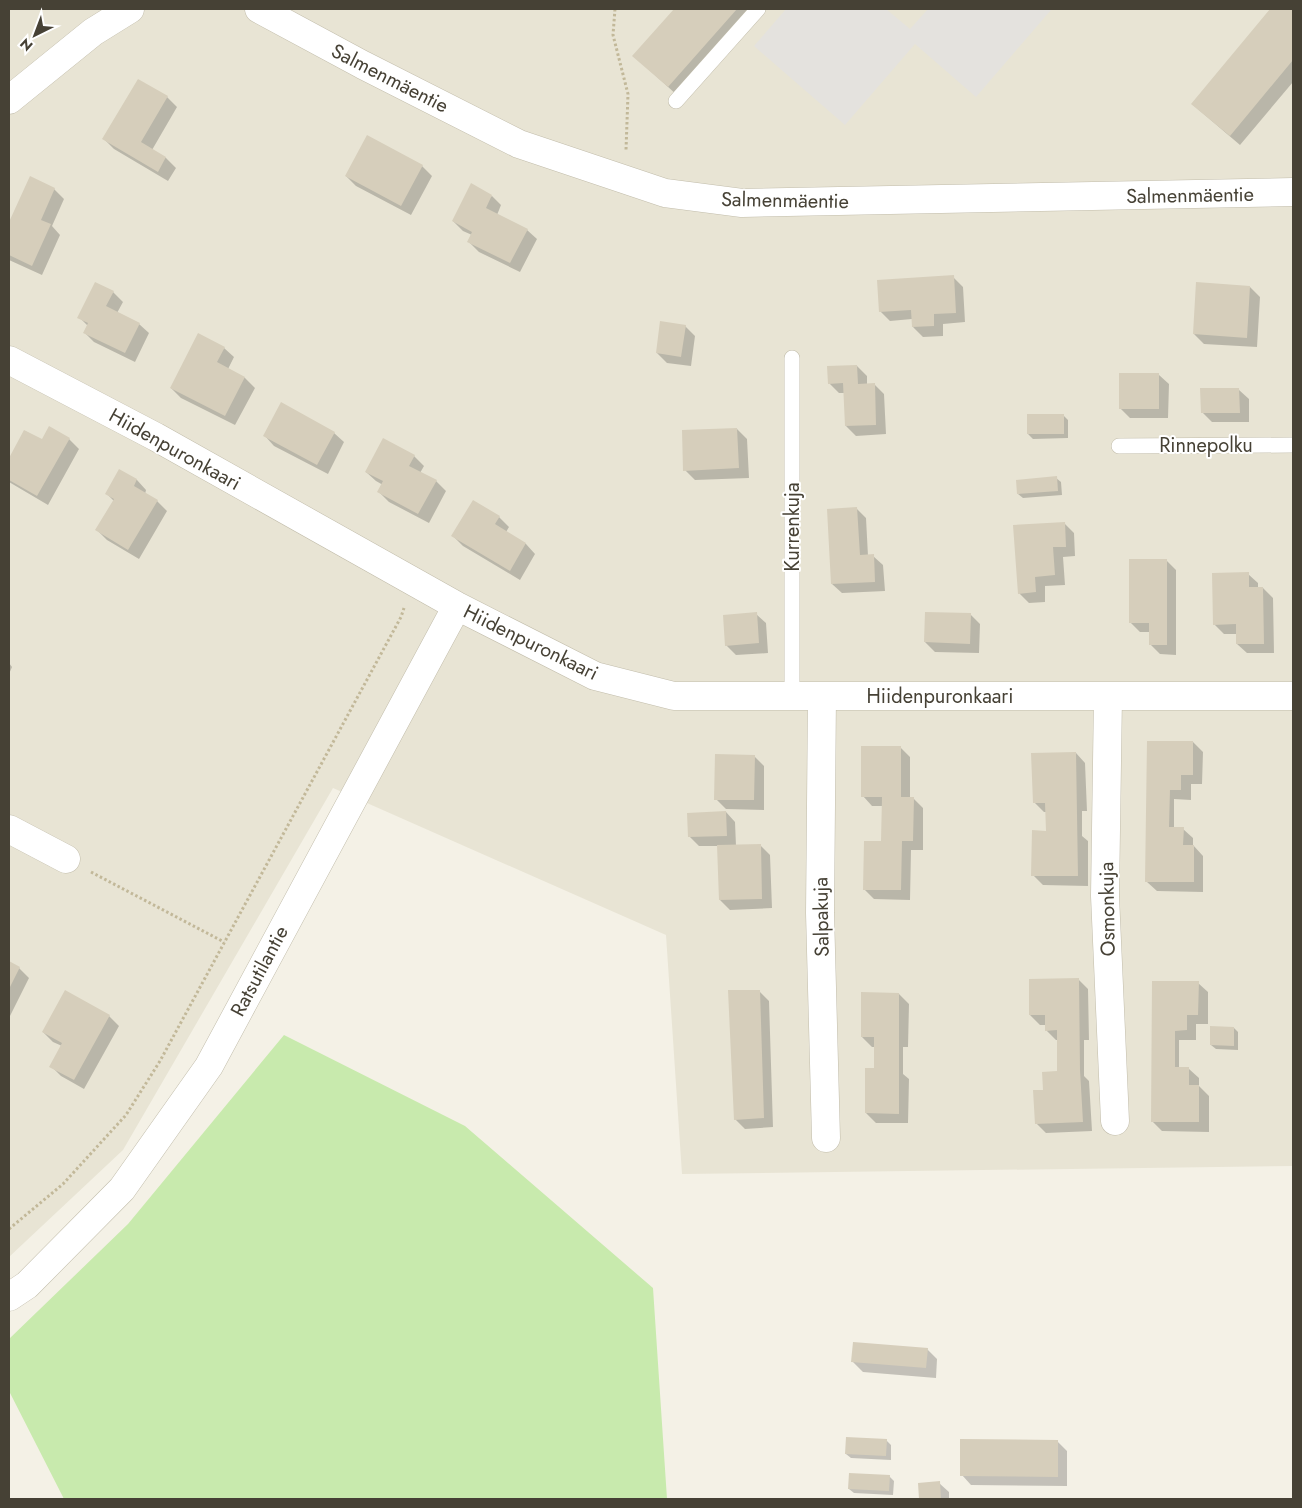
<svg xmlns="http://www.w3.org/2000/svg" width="1302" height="1508" font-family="Jost,sans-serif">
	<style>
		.residential { fill: #e8e4d4 }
		.green { fill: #c8eaad }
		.parking { fill: #e4e2de }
		.shadow { fill: #0003 }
		.building { fill: #d6cebb }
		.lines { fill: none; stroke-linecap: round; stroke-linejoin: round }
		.lane-casing { stroke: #c2bdab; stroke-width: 16 }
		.street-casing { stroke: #c2bdab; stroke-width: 29 }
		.path { stroke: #c2b899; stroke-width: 3; stroke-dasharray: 2.5 2.5; stroke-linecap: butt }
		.lane { stroke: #fff; stroke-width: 15 }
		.street { stroke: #fff; stroke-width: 28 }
		.labels { text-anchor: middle; stroke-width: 4; stroke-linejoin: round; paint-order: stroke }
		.street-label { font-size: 20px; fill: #464135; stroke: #fff }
	</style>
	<rect width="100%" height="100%" fill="#f4f1e6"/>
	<path class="residential" d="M9 9H1293V1166L682 1174 666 935 333 788 123 1150 9 1257Z"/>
	<path class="green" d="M284 1035 465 1126 653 1288 667 1499H64L9 1391V1339L128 1224Z"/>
	<path class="parking" d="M786 9H886L910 29 928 9 1051 10 976 97 915 44 845 125 754 46Z"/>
	<path class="shadow" d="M676 9H755L678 96 634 56Z
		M1272 9H1293V82L1240 145 1192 104Z
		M167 97 177 107 152 150 166 158 176 168 168 181 114 149 104 139Z
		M422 166 432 176 411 215 356 186 346 176Z
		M30 178 54 189 64 199 52 226 60 235 42 275 9 260V225Z
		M492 196 501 205 497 215 527 230 537 239 520 272 479 252 469 242 472 235 463 231 453 221Z
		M953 277 963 287 965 322 943 324V336L923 337 913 327 912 319 890 321 880 311Z
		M1250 287 1260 297 1257 347 1204 344 1194 334Z
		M113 292 123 302 117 313 139 324 149 333 135 362 94 342 84 332 88 326 79 317Z
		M685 326 695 336 691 366 667 363 657 353Z
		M224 348 234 357 228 369 245 378 255 388 235 425 181 398 171 388Z
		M857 366 867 376V385L874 384 884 394 886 434 856 436 846 426 845 393H839L829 383Z
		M1159 375 1169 384 1168 418H1130L1120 408Z
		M1239 390 1249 399V422H1212L1202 412Z
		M1063 415 1068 420V438L1033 439 1028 434Z
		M737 429 747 439 749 478 695 480 685 470Z
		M25 431 43 441 69 439 79 449 48 505 9 482V461Z
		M334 433 344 442 328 474 274 446 265 436Z
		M414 456 424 466 420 473 436 481 446 491 429 523 389 502 379 492 383 485 376 481 366 472Z
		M120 471 137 480 146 490 145 494 157 501 167 511 139 559 107 540 97 530 114 501 107 494Z
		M1056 478 1061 482 1062 495 1023 498 1018 494Z
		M856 508 866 518 868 556H873L883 565 885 591 842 593 832 584Z
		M499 517 509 527 506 532 526 544 535 554 520 580 463 546 453 536Z
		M1064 523 1074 533 1075 556 1063 557 1065 585 1045 586V602L1029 603 1019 593Z
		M1166 560 1176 570V655L1160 654 1150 644V632H1140L1130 622Z
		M1248 574 1258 583V588H1263L1273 598 1274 653H1247L1237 644V634H1224L1214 624Z
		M756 614 766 623 768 653 736 655 726 645Z
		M970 614 980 624 979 653 935 652 925 642Z
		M9 663 12 667 9 674Z
		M1193 742 1203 752 1202 784H1191V800L1174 799V828L1183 829 1193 838V845L1203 856V892L1157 891 1147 882V826Z
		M900 747 910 757V798L914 799 923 808V850H911L910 900 874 899 864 889 882 842 883 806H872L863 796Z
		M1076 753 1085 763 1087 811H1082V836L1088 841V886L1043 885 1033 875 1047 831 1046 812H1044L1034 802Z
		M754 756 764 766V810L726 809 716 799Z
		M726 812 735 822 736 846 760 845 770 855 772 908 730 910 720 900 719 846H699L689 836Z
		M9 963 19 968 29 978 9 1018Z
		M1078 979 1088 989 1089 1040H1084V1076L1089 1081 1092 1131 1046 1133 1036 1123 1044 1091 1060 1072 1058 1040H1056L1046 1030V1025H1040L1030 1015Z
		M1153 982 1198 983 1208 992V1024H1196V1040H1179V1068L1189 1069 1199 1078V1086L1209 1096V1132L1162 1131 1152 1121Z
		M759 991 769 1001 773 1127 745 1129 735 1119Z
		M899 994 909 1004 908 1047H903V1074L909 1079 908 1123H876L866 1113 875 1069V1047H872L862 1037Z
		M109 1016 119 1026 84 1089 61 1076 51 1066 62 1046 53 1042 43 1032Z
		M1234 1028 1238 1032V1050L1216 1049 1211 1045Z
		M927 1349 937 1359 936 1378 863 1372 853 1362Z
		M886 1440 891 1445V1460L851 1458 846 1454Z
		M1057 1441 1067 1451V1486L971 1485 962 1475Z
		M889 1476 894 1481 893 1495 854 1493 849 1489Z
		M939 1483 949 1492V1499H920L919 1484Z"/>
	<path class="building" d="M674 9H737L668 87 632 56Z
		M1270 9H1293V60L1230 136 1191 104Z
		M138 79 168 96 141 142 166 157 158 172 102 139Z
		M367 135 423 165 401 206 345 176Z
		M30 176 55 188 41 220 51 224 32 266 9 255V222Z
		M471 183 492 195 486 208 528 229 510 263 467 242 472 232 452 221Z
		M954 275 956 313 934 314V326L912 327 911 310 879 312 877 280Z
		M95 282 114 291 106 306 140 323 125 353 83 333 88 323 77 318Z
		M1196 282 1250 286 1247 338 1193 334Z
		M660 321 686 325 681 357 656 353Z
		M198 333 225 347 217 362 245 377 225 416 170 388Z
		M857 365 858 384 875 383 876 425 845 426 843 383 828 384 827 366Z
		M1119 373H1159V409H1119Z
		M1200 388H1239L1240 413H1201Z
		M281 402 335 432 317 465 263 436Z
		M1027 414H1064V434H1027Z
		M49 426 70 438 37 496 9 480V458L24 430 42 439Z
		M737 428 739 468 683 471 682 430Z
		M383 438 415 455 409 466 437 480 418 514 377 492 383 481 365 472Z
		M119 469 137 479 134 486 158 500 128 550 95 530 114 499 105 494Z
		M1057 476 1058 491 1017 494 1016 480Z
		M473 500 500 516 495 524 526 543 510 571 451 536Z
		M857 507 860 555 874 554 875 582 831 584 827 509Z
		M1065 522 1066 547H1053L1055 575 1035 577 1036 592 1018 594 1013 525Z
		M1129 559H1167V645H1149V623H1129Z
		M1249 572V587H1263L1264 644H1236V624L1213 625 1212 573Z
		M757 612 759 643 725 646 723 615Z
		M925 612 971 613 970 644 924 642Z
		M1147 741H1193V775H1181V790H1170L1169 827H1184L1183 845H1194V882H1145Z
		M861 746H901V797H914L913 841H902L901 890H863L864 841H881L882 797H861Z
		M1076 752 1078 876H1031L1032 830 1046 831 1045 803H1033L1031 753Z
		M715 754 755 755 754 800H714Z
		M726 811 727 836 688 837 687 813Z
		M761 844 762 899 719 900 717 845Z
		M9 961 20 967 9 989Z
		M1079 978 1080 1070 1083 1122 1035 1124 1033 1090H1043L1042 1072 1057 1071V1030L1045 1031V1015H1029V979Z
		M1152 981H1199L1198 1015H1187V1030L1175 1031V1067H1189V1085H1199V1122H1151Z
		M65 990 110 1015 74 1080 49 1067 62 1043 42 1032Z
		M728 990H760L764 1118 734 1120Z
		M861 992 899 993V1114L865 1113V1068H874V1037H861Z
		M1210 1026 1234 1027V1046L1210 1045Z
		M853 1342 928 1348 926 1368 851 1362Z
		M846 1437 887 1439 886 1456 845 1454Z
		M960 1439 1058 1440V1477L960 1476Z
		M849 1473 890 1475 889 1491 848 1489Z
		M940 1481 941 1499H919L918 1483Z"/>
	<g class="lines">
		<g class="lane-casing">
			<path id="lane" d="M676 101 758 9
				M792 358V696
				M1119 446 1293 445"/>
		</g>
		<g class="street-casing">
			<path id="street" d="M259 9 363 65 519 144 665 193 742 203 1293 192
				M9 100 93 32 130 9
				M9 360 156 437 457 606 595 676 674 696H1293
				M822 696 820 913 826 1138
				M1108 696 1105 896 1115 1121
				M9 829 66 859
				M9 1297 27 1285 122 1189 209 1066 457 606"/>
		</g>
		<path class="path" d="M615 9 613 35 628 94 626 150
			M91 872 224 942
			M9 1229 63 1184 126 1115 160 1061 401 617 404 608"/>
		<use href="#lane" class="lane"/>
		<use href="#street" class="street"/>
	</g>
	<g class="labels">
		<g class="street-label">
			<text transform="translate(390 78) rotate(27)" y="7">Salmenmäentie</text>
			<text transform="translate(1190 195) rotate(-1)" y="7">Salmenmäentie</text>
			<text transform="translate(785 200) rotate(1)" y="7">Salmenmäentie</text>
			<text x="1206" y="452">Rinnepolku</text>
			<text transform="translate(175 449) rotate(29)" y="7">Hiidenpuronkaari</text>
			<text transform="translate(792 527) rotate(-90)" y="7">Kurrenkuja</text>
			<text transform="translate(531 642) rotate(26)" y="7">Hiidenpuronkaari</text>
			<text x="940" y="703">Hiidenpuronkaari</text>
			<text transform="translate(1107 909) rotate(-91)" y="7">Osmonkuja</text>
			<text transform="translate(821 917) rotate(-91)" y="7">Salpakuja</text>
			<text transform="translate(259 971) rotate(-62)" y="7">Ratsutilantie</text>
		</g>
	</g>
	<rect width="1302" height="1508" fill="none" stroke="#464135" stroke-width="20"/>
	<g transform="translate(35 35) rotate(222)" stroke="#ffffff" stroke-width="4" paint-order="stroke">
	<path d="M0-4L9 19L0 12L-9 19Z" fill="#464135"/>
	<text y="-8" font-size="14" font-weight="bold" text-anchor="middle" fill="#464135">N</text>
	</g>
</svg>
